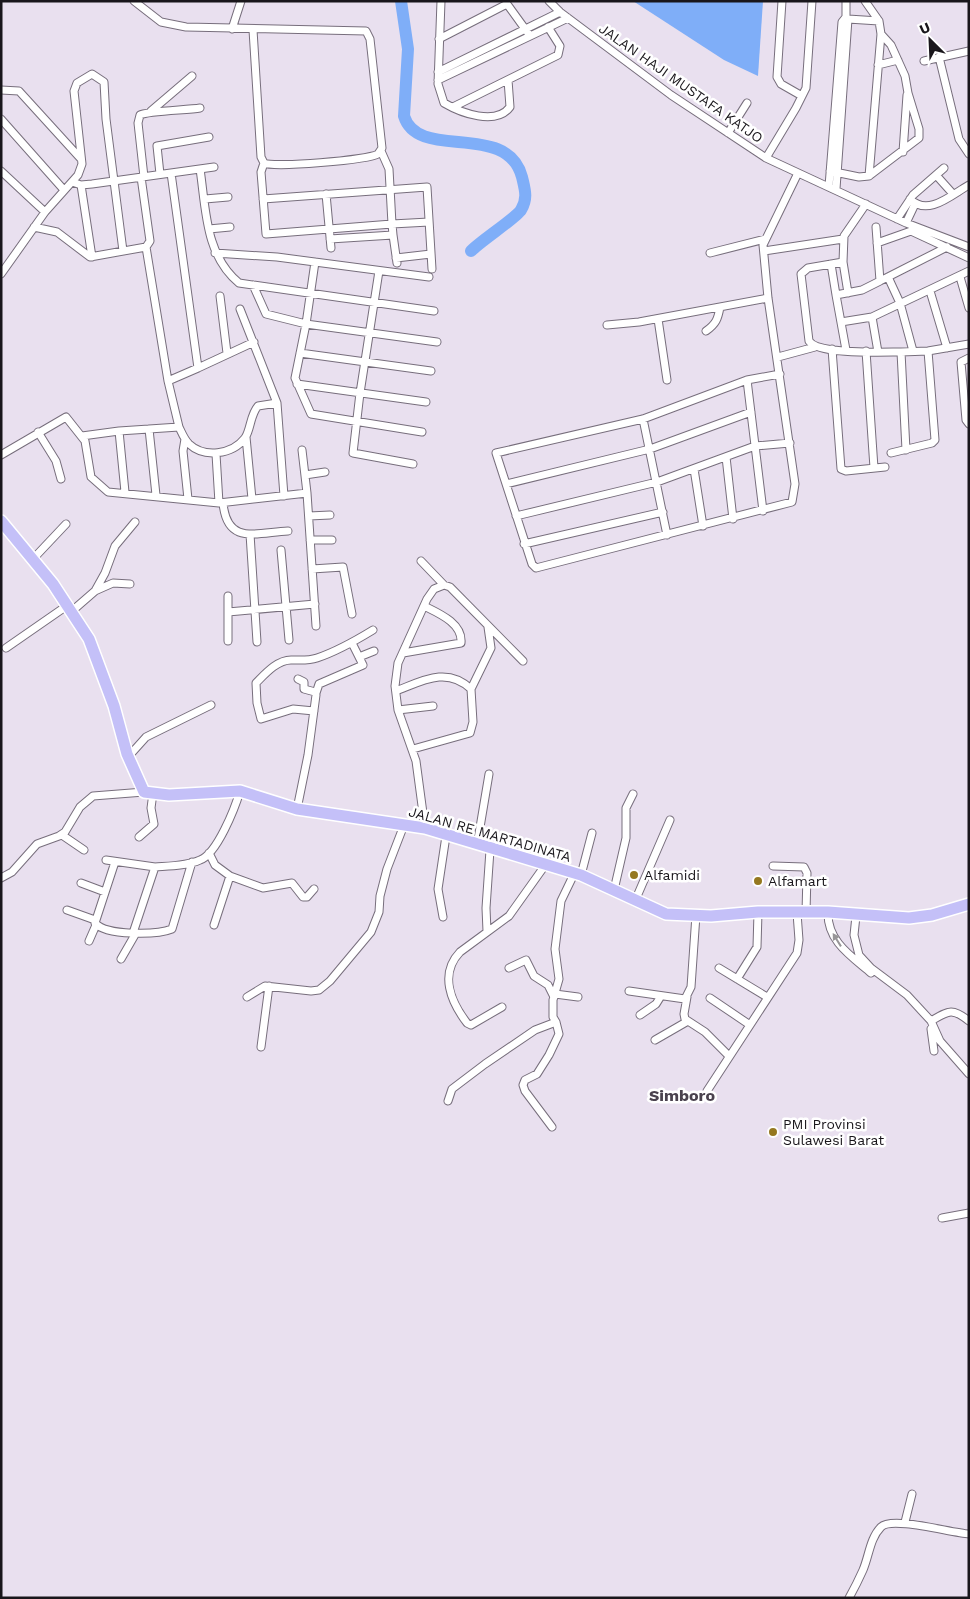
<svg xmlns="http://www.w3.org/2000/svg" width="970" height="1599" font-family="'Work Sans',sans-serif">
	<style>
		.water { fill: #7faef8 }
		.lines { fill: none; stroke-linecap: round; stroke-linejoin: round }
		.river { stroke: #7faef8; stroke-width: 12 }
		.minor-casing { stroke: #776e7c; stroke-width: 9 }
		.trunk-casing { stroke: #fff; stroke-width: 14 }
		.minor { stroke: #fff; stroke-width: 7 }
		.trunk { stroke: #c4c0f8; stroke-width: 11 }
		.oneway { fill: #989698 }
		.poi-dot { fill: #957820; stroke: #fff; stroke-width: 2 }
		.labels { text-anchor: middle; stroke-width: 5; stroke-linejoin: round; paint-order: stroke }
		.street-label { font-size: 14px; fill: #19161b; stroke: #fff }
		.poi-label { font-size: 14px; fill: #19161b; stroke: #fff; text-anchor: start }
		.quarter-label { font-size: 16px; font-weight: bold; fill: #4a424e; stroke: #fff }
	</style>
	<rect width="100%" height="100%" fill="#e9e0ef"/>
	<path class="water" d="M633 1H763L758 76 724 60Z"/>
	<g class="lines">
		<path class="river" d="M401 1 408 49 404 116C418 162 507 120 522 177 525 190 528 198 521 210 516 218 482 240 471 251"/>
		<g class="minor-casing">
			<path id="minor" d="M134 1 161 22 186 27 366 31 370 39 382 148 378 154C368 160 273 168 264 163L261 157 253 30
				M441 1 438 84 444 103C461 113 496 126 510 107L508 80
				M549 1 560 12 671 95 766 158 906 223 969 247
				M782 1 777 77 781 84 802 96
				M865 1 879 21 881 34 869 176
				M845 21 848 19 879 21
				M232 29 241 1
				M439 39 507 4 528 33
				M939 57 959 139 969 154
				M924 61 969 51
				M878 65 898 60
				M438 72 560 12
				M438 80 568 18
				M1 90 19 91 81 159
				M453 107 558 55 560 46 548 27
				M151 111 192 76
				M1 119 64 190
				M728 133 747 103
				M903 152 907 95
				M766 158 796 108 806 88 812 1
				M264 163 261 172 266 234 392 224 389 169 381 151
				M200 169C206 209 205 255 239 283L434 311
				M1 171 45 212
				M830 171 859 177 869 176 919 138V129L908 93 905 76 891 45 881 34
				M160 174 157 146 209 137
				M936 175 953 194
				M144 177 138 123 140 115C147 111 188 110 200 108
				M72 182 81 185 92 184 214 167
				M81 185 92 257
				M829 186 842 22 846 17
				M836 189 848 19 846 17V1
				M326 194 331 248
				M205 199 228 197
				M263 199 427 187 432 269
				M910 199C928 217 951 195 969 185
				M866 204 844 236 843 262 808 268 801 274 809 341C818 355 884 352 901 352
				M897 219 913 195 944 168
				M906 223 915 204
				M34 227 57 232 90 257 146 247 150 241 141 177
				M876 227 880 281 947 247
				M209 229 230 227
				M393 235 397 263
				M330 239 393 235 392 224 429 222
				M877 243 911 231 969 258
				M146 247 168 381
				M764 251 843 239
				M215 253 277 257 429 277
				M710 253 765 239
				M396 258 431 254
				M315 262 306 324 437 342
				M843 262 848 293
				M831 264 836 295
				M379 271 360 393 353 453 413 464
				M1 274 45 212 78 175 82 164 74 91 77 83 92 74 104 82 106 119 123 251
				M888 277 900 303 913 351
				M960 277 969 308
				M253 285 266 314 306 324 295 378 311 414 422 432
				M930 291 947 348
				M220 296 227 353
				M240 309 277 403 284 496
				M658 319 667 380
				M841 322 872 317
				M607 325 639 322 768 298
				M706 331C716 324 718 319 720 307
				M832 349 841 469 846 471 885 467
				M846 350 836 295 862 290 880 281
				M866 351 874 468
				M878 352 872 317 969 271
				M300 353 431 371
				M778 357 815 347
				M969 358 961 362 966 420 969 424
				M198 368 254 342
				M780 374 747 380 643 419 496 453 532 564 536 568 792 502 795 484 768 298 763 245 798 173
				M747 380 763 511
				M297 384 426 402
				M643 419 667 535
				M179 427C182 433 184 439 189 444 204 458 232 455 245 438 251 429 250 415 258 406L277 403
				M149 429 156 495
				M119 431 125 492
				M38 432 56 461 61 479
				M82 436 119 431 179 427 168 381 198 368 171 173
				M246 437 252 499
				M185 439 183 451 188 499
				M906 450 901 352 928 351 969 344
				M891 453 932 443 935 440 928 351
				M216 454 219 503
				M1 455 66 417 85 441 91 477 108 492 219 503 307 493 302 450
				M726 457 733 519
				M694 469 703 526
				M305 475 325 472
				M506 484 650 449 751 412
				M307 493 316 626
				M223 503C227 545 255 533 288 531
				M309 516 330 515
				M516 516 657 482 755 446 790 443
				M250 534 257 642
				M310 540H332
				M524 544 663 512
				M281 550 289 640
				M33 559 66 524
				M421 561 444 585
				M312 569 343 567 352 614
				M95 591 113 583 130 584
				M228 596V612
				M72 611 95 591 105 573 115 546 135 522
				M228 641V612L315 604
				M6 648 68 605
				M403 653 461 643C463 623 438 613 424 606
				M359 657 374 651
				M471 689 491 648 488 627
				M396 691C422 681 447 666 471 689L473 722 470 733 413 749
				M316 693 319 684 363 665 352 643
				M398 710 433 706
				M314 711 293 709 261 719 257 703 256 683C265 674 277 660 291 660 301 660 308 661 317 658 338 651 355 641 373 630
				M128 757 146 737 211 705
				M297 809 308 755 316 695 315 692 304 689V682L298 679
				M425 828 416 761 398 710 395 686 398 663 427 599 434 589 444 585 450 587 523 661
				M62 835 84 850
				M139 837 154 824 151 808 153 793
				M477 845 489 774
				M209 853 215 865 230 876 214 925
				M106 860 155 867
				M115 862 95 923C106 936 157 935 172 929L192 862
				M773 866 804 867 807 873 806 913
				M581 875 592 833
				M230 876 263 888 292 883 303 897H307L314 889
				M1 878 12 872 37 844 59 836 65 832 80 807 93 796 144 792
				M81 883 105 892
				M614 890 626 838V808L633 794
				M635 901 670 820
				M67 910 95 920
				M828 912C827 941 851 956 871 973
				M856 916 854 935 859 955 871 968 907 995 931 1021 940 1041 969 1074
				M443 917 438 889 446 836
				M487 931 486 908 490 850
				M133 933 155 867C169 866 187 866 200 860 217 854 235 808 240 791
				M89 941 96 925
				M121 959 136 933
				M509 968 526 960 534 976 548 985 554 997
				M719 968 767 997
				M737 979 757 947 758 912
				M629 991 685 999 691 987 696 915
				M555 994 578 997
				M247 997 265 986 311 991 319 990 330 981 371 932 379 912 380 896 387 869 404 825
				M687 997 684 1014 685 1019 705 1032 729 1056
				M710 998 750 1025
				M502 1007 471 1025 467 1023C451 1002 439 974 460 952L509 916 546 864
				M640 1015 656 1004 661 996
				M931 1021C948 1011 952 1007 969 1021
				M931 1029 934 1051
				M655 1040 688 1021
				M261 1047 269 986
				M707 1091 797 953 799 940 797 913
				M448 1101 452 1089 485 1064 535 1030 556 1022 553 1017V1000L559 979 555 949 561 901 574 874
				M552 1127 525 1091 523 1085 525 1080 537 1074 549 1055 559 1034 556 1022
				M942 1218 969 1213
				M905 1522 912 1494
				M849 1598C854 1589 859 1579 863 1570 869 1556 870 1538 881 1527 892 1516 951 1533 969 1534"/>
		</g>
		<g class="trunk-casing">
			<path id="trunk" d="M1 521 53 584 89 639 114 706 127 754 144 792 169 795 240 791 297 809 425 828 581 875 666 914 711 916 758 912H828L909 918 932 915 969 904"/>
		</g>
		<use href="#minor" class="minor"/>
		<use href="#trunk" class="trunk"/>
	</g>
	<defs><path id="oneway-solid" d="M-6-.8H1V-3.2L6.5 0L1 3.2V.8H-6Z" transform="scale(1.25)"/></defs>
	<use class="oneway" href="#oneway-solid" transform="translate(837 940) rotate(-122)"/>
	<g class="poi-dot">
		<circle cx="634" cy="875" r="5"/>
		<circle cx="758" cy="881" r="5"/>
		<circle cx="773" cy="1132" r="5"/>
	</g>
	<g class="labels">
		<g class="street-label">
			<text transform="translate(681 83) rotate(35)" y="5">JALAN HAJI MUSTAFA KATJO</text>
			<text transform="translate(490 834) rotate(16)" y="5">JALAN RE MARTADINATA</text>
		</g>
		<g class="poi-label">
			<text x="644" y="880">Alfamidi</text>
			<text x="768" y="886">Alfamart</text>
			<text x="783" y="1129">PMI Provinsi<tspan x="783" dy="16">Sulawesi Barat</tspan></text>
		</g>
		<g class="quarter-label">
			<text x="682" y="1101">Simboro</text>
		</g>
	</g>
	<rect width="970" height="1599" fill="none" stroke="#19161b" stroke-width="5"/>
	<g transform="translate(930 40) rotate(336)" stroke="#ffffff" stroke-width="4" paint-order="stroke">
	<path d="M0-4L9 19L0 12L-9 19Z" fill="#19161b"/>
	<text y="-8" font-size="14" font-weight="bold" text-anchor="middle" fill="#19161b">U</text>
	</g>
</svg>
